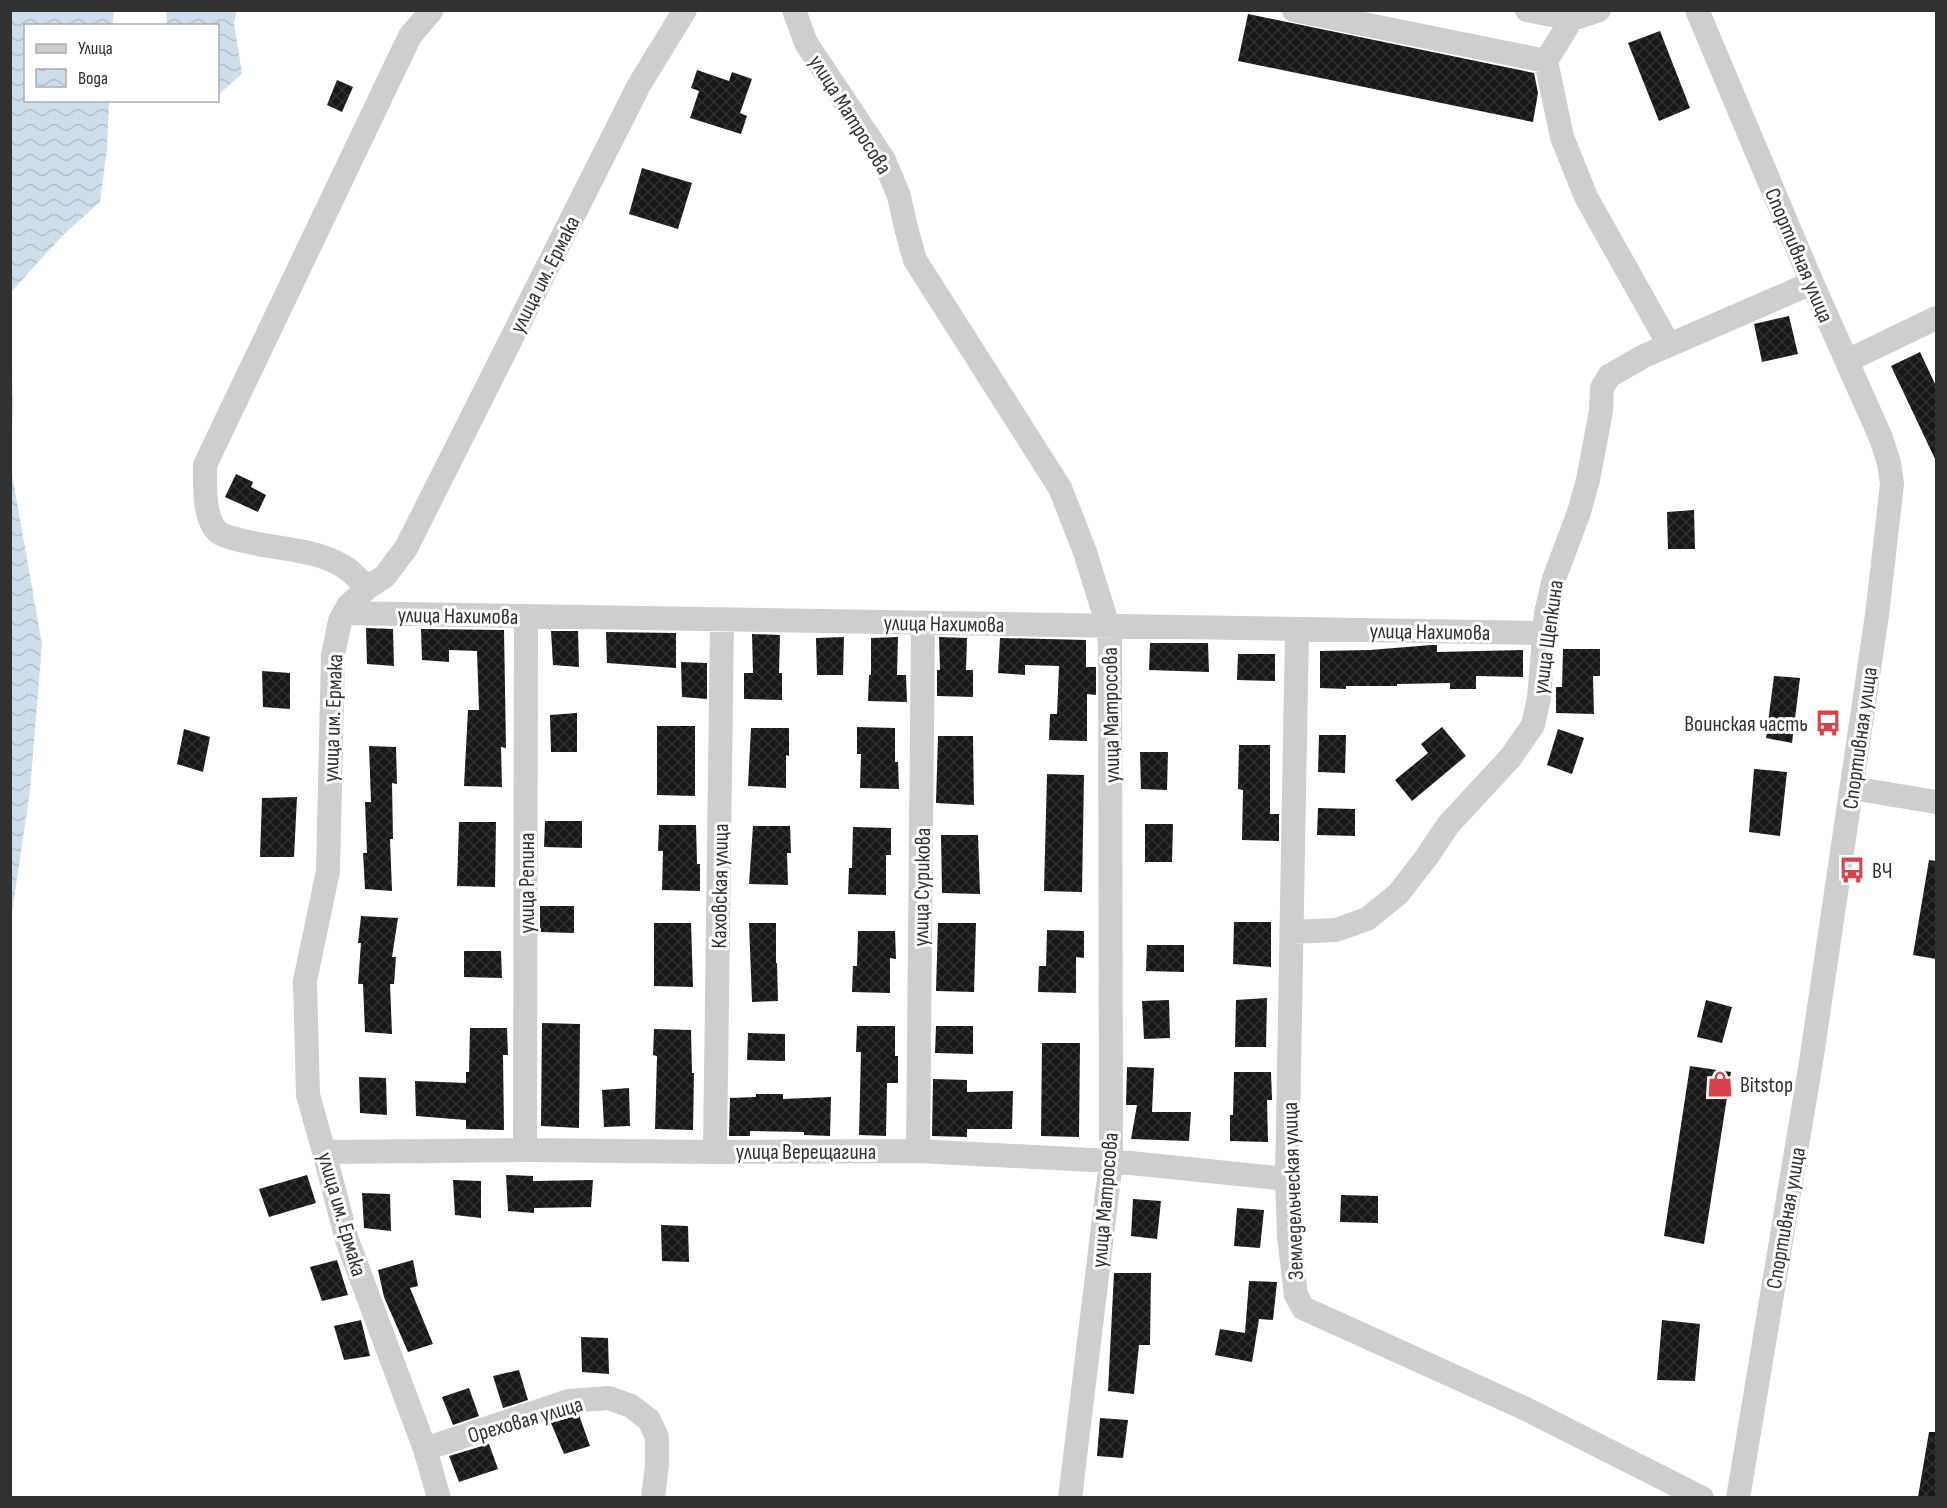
<svg xmlns="http://www.w3.org/2000/svg" width="1947" height="1508" font-family="'Sofia Sans Condensed',sans-serif">
	<style>
		.water { fill: url(#water-waves) }
		.building { fill: url(#building-cross-hatch) }
		.lines { fill: none; stroke-linecap: round; stroke-linejoin: round }
		.minor { stroke: #cecece; stroke-width: 24 }
		.labels { text-anchor: middle; stroke-width: 6; stroke-linejoin: round; paint-order: stroke }
		.street-label { font-size: 22px; fill: #313131; stroke: #fff }
		.poi-label { font-size: 22px; fill: #313131; stroke: #fff; text-anchor: start }
	</style>
	<defs>
		<pattern id="water-waves" width="16" height="10" patternUnits="userSpaceOnUse" patternTransform="scale(1.5)"><rect width="16" height="10" fill="#cedfeb"/><path d="M0 5q4-4 8 0t8 0" fill="none" stroke="#b1c0ca"/></pattern>
		<pattern id="building-cross-hatch" width="8" height="8" patternUnits="userSpaceOnUse" patternTransform="scale(1.5)"><rect width="8" height="8" fill="#181818"/><path d="M0 0l8 8M0 8l8-8" fill="none" stroke="#313131"/></pattern>
	</defs>
	<rect width="100%" height="100%" fill="#fff"/>
	<path class="water" d="M11 10 114 11 113 25 26 26V100L109 101 107 149 100 202 62 236 11 292Z
		M166 11H237L234 23 242 74 218 95V26L167 25Z
		M11 334 13 406 11 458H10Z
		M11 468 42 644 30 791 11 919Z"/>
	<path class="building" d="M1248 14 1534 73 1538 93 1533 122 1238 61Z
		M1660 31 1690 108 1659 121 1628 43Z
		M697 70 729 81 732 72 752 79 740 113 747 116 741 134 690 118 699 91 691 88Z
		M337 80 353 87 342 112 327 105Z
		M642 168 692 183 678 229 629 214Z
		M1789 316 1798 354 1762 362 1754 324Z
		M1920 352 1936 386V461L1891 366Z
		M236 474 253 482 251 487 266 495 258 512 225 497Z
		M1694 510 1695 549H1668L1667 512Z
		M366 628 393 629 394 666 367 664Z
		M421 629 504 630 506 748 501 747 502 787 464 786 468 710H479L477 651 449 650V662L422 660Z
		M551 631H578L579 667 553 665Z
		M606 632 676 633V668L607 663Z
		M752 634 780 635 779 673H782V700L744 699V673H753Z
		M844 637 843 675H817L816 638Z
		M898 637 897 675H906L907 702 868 701 869 675H871V638Z
		M939 637 967 638 966 670H973V697L937 696V670H940Z
		M1000 638 1086 640V667H1096V695L1087 694V741L1049 740 1050 714H1057L1059 666 1025 665V675L998 673Z
		M1150 643H1208L1209 672 1149 670Z
		M1431 645H1437V652L1523 650V677L1476 676V689H1450V683L1397 684V686H1346V689L1320 688V651L1370 650Z
		M1563 649H1600V676H1593L1594 714 1556 713V687H1562Z
		M1238 654H1275V681L1237 680Z
		M681 662 707 663V699L682 697Z
		M262 671 290 673V709L263 707Z
		M1774 676 1800 678 1792 743 1766 738Z
		M577 713V752H551L550 715Z
		M657 726H695V796L657 795Z
		M857 727 895 728V762H898L899 789 860 788 861 754H857Z
		M1442 727 1466 756 1412 801 1395 780 1428 753 1421 744Z
		M751 728H789V756L786 755V788L748 786Z
		M184 729 210 737 203 772 177 764Z
		M1558 729 1584 738 1572 774 1547 765Z
		M1319 735H1346L1345 773 1318 772Z
		M938 736H973L974 805 936 803Z
		M1239 745H1270V814H1279V841L1242 840 1243 790 1238 789Z
		M369 746 396 747 397 784 392 783 393 839H390L392 891 365 889 363 853H367L365 802H371Z
		M1140 752H1168L1167 790 1141 789Z
		M1754 769 1787 772 1780 836 1749 832Z
		M1047 774 1084 775 1082 892 1044 891Z
		M297 797 294 857H260L262 798Z
		M1318 808 1355 809V836L1317 835Z
		M545 821H582V848L544 847Z
		M459 822H496L495 887 457 886Z
		M1145 824H1173L1172 862H1145Z
		M659 825H696L697 864H700V891L662 890 663 851H658Z
		M753 826H790L791 853H787L788 885 749 884Z
		M853 827 891 828V855H886V895L848 894 849 868H852Z
		M941 835H978L980 894 942 893Z
		M1929 860 1936 861V959L1913 955Z
		M540 906H574V933L540 932Z
		M361 916 398 918 392 957H396L394 984H390L392 1034 365 1032 363 984H358L361 943H358Z
		M1234 922H1271V967L1233 964Z
		M654 923H691L693 987 654 986Z
		M749 923H776V963H777L778 1001 752 1002Z
		M938 923H976L974 992 936 991Z
		M1047 930 1084 931V958L1076 957V993L1038 992 1039 966H1046Z
		M858 931H895L896 959 890 958V993L852 992 853 966H857Z
		M1147 945H1184V972L1146 971Z
		M464 951H501L502 978 464 977Z
		M1267 998 1266 1047H1235L1236 1000Z
		M1169 1000 1170 1038 1144 1039 1142 1001Z
		M1706 1000 1732 1007 1722 1043 1697 1037Z
		M542 1023 580 1024 579 1128 541 1126Z
		M857 1026H895V1056H898V1083H887L886 1136 859 1135 861 1052H856Z
		M936 1026H973V1054L935 1053Z
		M470 1028H507L508 1055H503L504 1130 466 1129V1120L416 1116 415 1081 466 1083V1072H469Z
		M654 1029 691 1030 692 1073H694L693 1130 655 1129 657 1056 653 1055Z
		M748 1033 785 1034V1061L747 1060Z
		M1042 1043H1080L1079 1137 1041 1136Z
		M1690 1066 1731 1072 1704 1244 1664 1236Z
		M1127 1067 1154 1068 1152 1112H1191L1189 1141 1131 1139 1137 1105H1126Z
		M1234 1072H1271L1272 1100H1267L1268 1142 1230 1141V1115H1233Z
		M359 1077 386 1078 387 1115 360 1113Z
		M933 1079 967 1080V1092L1013 1091 1012 1129H967V1137L932 1136Z
		M629 1088 630 1126 604 1127 602 1090Z
		M756 1094H783V1099L831 1097 830 1136 804 1135V1132L750 1131V1136H729L730 1098 756 1097Z
		M307 1175 316 1203 269 1217 259 1189Z
		M506 1175 533 1176V1181L593 1180 591 1207 534 1208V1213L508 1211Z
		M453 1180 481 1181V1218L455 1215Z
		M362 1193 390 1194 391 1231 364 1228Z
		M1341 1195 1378 1196V1223L1340 1222Z
		M1133 1199 1161 1201 1157 1239 1131 1236Z
		M1237 1208 1264 1210 1260 1248 1234 1246Z
		M661 1225 688 1226 689 1262 662 1261Z
		M337 1260 348 1295 322 1301 310 1267Z
		M413 1260 418 1286 410 1288 433 1344 408 1352 384 1297 378 1270Z
		M1114 1273H1151L1150 1345H1139L1134 1394 1108 1391Z
		M1249 1281 1277 1282 1273 1320 1259 1319 1252 1362 1215 1355 1220 1329 1245 1333Z
		M361 1320 370 1356 344 1360 334 1326Z
		M1662 1320 1700 1324 1695 1381 1657 1380Z
		M581 1337 608 1338 609 1374 582 1372Z
		M519 1370 528 1400 503 1408 493 1376Z
		M469 1388 479 1416 453 1425 442 1397Z
		M579 1415 590 1446 564 1454 551 1423Z
		M1100 1418 1128 1420 1123 1458 1097 1456Z
		M1929 1432H1936V1497H1918Z
		M489 1444 498 1469 459 1482 449 1456Z"/>
	<g class="lines">
		<path class="minor" d="M794 10 806 43 884 160 899 196 906 228 915 260 1060 488 1085 552 1104 613 1110 642 1111 1161 1070 1498
			M1294 10 1546 61
			M1527 10 1572 19
			M1599 10 1572 19 1546 61 1562 137 1586 197 1669 345
			M1697 10 1812 283 1881 438 1889 463 1892 484 1877 615 1811 1062 1738 1498
			M1847 361 1936 318
			M367 588C361 582 356 576 350 571 321 548 278 550 244 541 236 539 224 537 218 532 203 519 205 483 205 465L410 36 432 10
			M344 613 1544 633
			M1297 630 1287 1179 1289 1236 1296 1295 1303 1308 1524 1408 1702 1498
			M1852 788 1936 802
			M1292 932 1336 930 1367 919 1398 894 1426 858 1448 825 1511 757 1533 725 1539 698 1546 613 1554 579 1579 512 1588 480 1601 411 1602 388 1609 376 1644 356 1812 283
			M525 1150 526 616
			M918 1151 923 623
			M324 1152 525 1150 715 1152 918 1151 1111 1161 1287 1179
			M715 1152 722 620
			M425 1449 569 1401 609 1398 631 1406 649 1420 657 1437V1465L653 1498
			M439 1498 425 1449 347 1240 324 1152 308 1095 305 981 328 871 333 655 340 621 348 606 367 588 385 576 406 548 639 85 685 10"/>
	</g>
	<defs>
		<g id="bus-bare" transform="scale(2.07)"><path d="M-5-6H5V4H4V6H2V4H-2V6H-4V4H-5ZM-3.5-4V0h7V-4ZM-3.5 1.2v1.5H-2V1.2ZM2 1.2v1.5H3.5V1.2Z" fill="#da4249" stroke="#fff" stroke-width="2.5" paint-order="stroke"/></g>
		<g id="shop-bare" transform="scale(2.07)"><path d="M-5-2.5h2.3a2.7 3.5 0 0 1 5.4 0H5L5.5 6h-11ZM-1.5-2.5h3a1.5 2.3 0 0 0-3 0Z" fill="#da4249" stroke="#fff" stroke-width="2.5" paint-order="stroke"/></g>
	</defs>
	<g fill-rule="evenodd">
		<use href="#bus-bare" x="1828" y="723"/>
		<use href="#bus-bare" x="1852" y="870"/>
		<use href="#shop-bare" x="1720" y="1084"/>
	</g>
	<g class="labels">
		<g class="street-label">
			<text transform="translate(851 114) rotate(58)" y="8">улица Матросова</text>
			<text transform="translate(1800 255) rotate(67)" y="8">Спортивная улица</text>
			<text transform="translate(544 274) rotate(-63)" y="8">улица им. Ермака</text>
			<text transform="translate(458 615) rotate(1)" y="8">улица Нахимова</text>
			<text transform="translate(944 623) rotate(1)" y="8">улица Нахимова</text>
			<text transform="translate(1430 631) rotate(1)" y="8">улица Нахимова</text>
			<text transform="translate(1547 637) rotate(-82)" y="8">улица Щепкина</text>
			<text transform="translate(1110 715) rotate(-91)" y="8">улица Матросова</text>
			<text transform="translate(332 718) rotate(-88)" y="8">улица им. Ермака</text>
			<text transform="translate(1859 738) rotate(-82)" y="8">Спортивная улица</text>
			<text transform="translate(526 883) rotate(-90)" y="8">улица Репина</text>
			<text transform="translate(719 886) rotate(-89)" y="8">Каховская улица</text>
			<text transform="translate(921 887) rotate(-89)" y="8">улица Сурикова</text>
			<text x="806" y="1159">улица Верещагина</text>
			<text transform="translate(1292 1191) rotate(-92)" y="8">Земледельческая улица</text>
			<text transform="translate(1104 1200) rotate(-85)" y="8">улица Матросова</text>
			<text transform="translate(343 1214) rotate(74)" y="8">улица им. Ермака</text>
			<text transform="translate(1785 1218) rotate(-80)" y="8">Спортивная улица</text>
			<text transform="translate(525 1419) rotate(-16)" y="8">Ореховая улица</text>
		</g>
		<g class="poi-label">
			<text x="1808" y="731" text-anchor="end">Воинская часть</text>
			<text x="1872" y="878">ВЧ</text>
			<text x="1740" y="1092">Bitstop</text>
		</g>
	</g>
	<rect width="1947" height="1508" fill="none" stroke="#313131" stroke-width="24"/>
	<rect x="24" y="24" width="195" height="78" fill="#ffffff" stroke="#adadad" stroke-width="1.5"/>
	<rect x="36" y="44" width="30" height="9" fill="#cecece" stroke="#adadad" stroke-width="1.5"/>
	<text x="78" y="54" font-size="18" fill="#313131">Улица</text>
	<rect x="36" y="69" width="30" height="18" fill="url(#water-waves)" stroke="#adadad" stroke-width="1.5"/>
	<text x="78" y="84" font-size="18" fill="#313131">Вода</text>
</svg>
